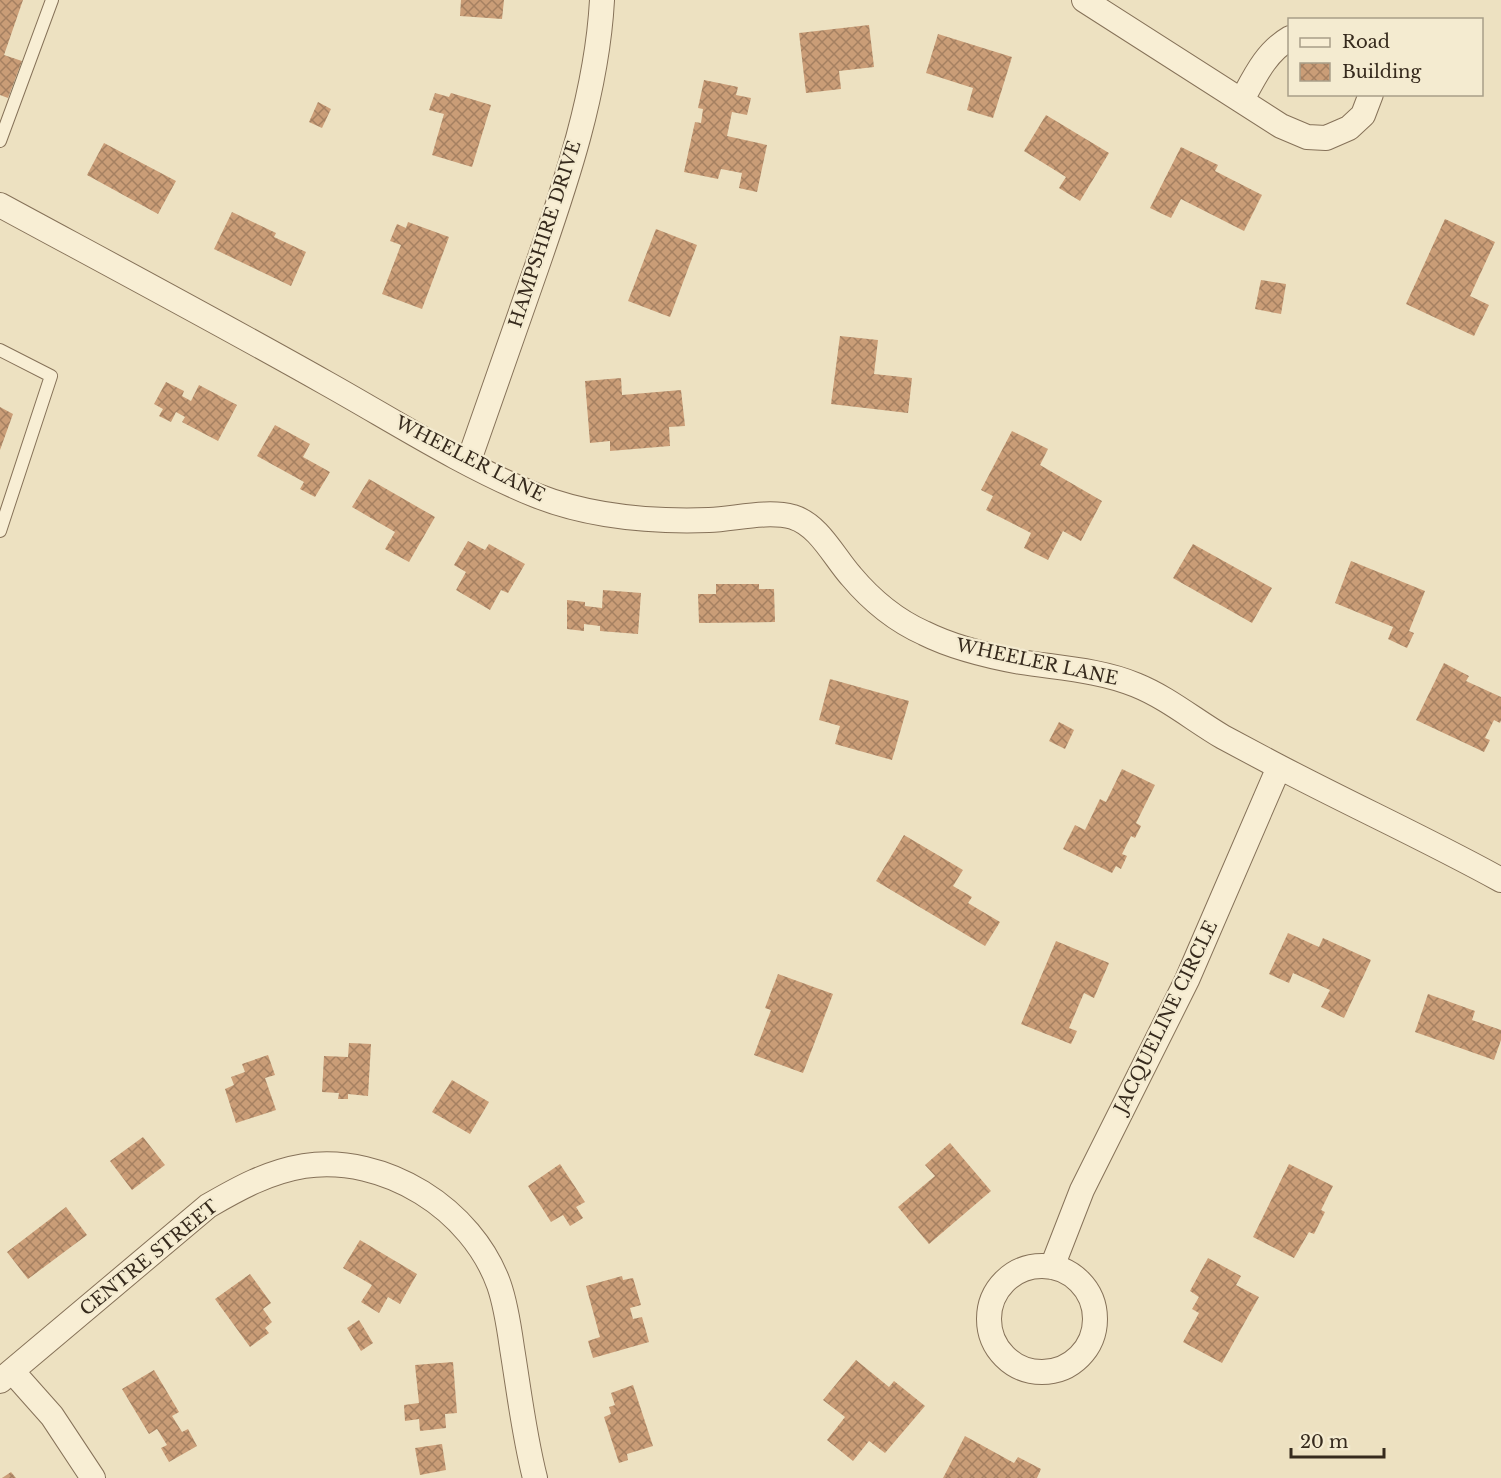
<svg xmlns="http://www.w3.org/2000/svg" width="1501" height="1478" font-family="'Libre Baskerville',serif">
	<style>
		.building { fill: url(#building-cross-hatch) }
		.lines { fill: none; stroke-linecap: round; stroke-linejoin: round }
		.service-casing { stroke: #867259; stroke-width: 14 }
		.minor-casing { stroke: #867259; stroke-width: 26 }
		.service { stroke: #f8eed4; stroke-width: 12 }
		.minor { stroke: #f8eed4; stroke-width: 24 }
		.labels { text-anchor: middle; stroke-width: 4.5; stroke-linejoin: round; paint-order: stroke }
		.street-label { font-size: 18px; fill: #362a1d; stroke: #f4ebd0 }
	</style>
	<defs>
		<pattern id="building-cross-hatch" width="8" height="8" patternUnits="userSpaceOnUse" patternTransform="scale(1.5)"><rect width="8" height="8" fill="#ca9d77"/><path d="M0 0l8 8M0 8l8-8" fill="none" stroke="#a58061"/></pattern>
	</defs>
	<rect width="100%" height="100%" fill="#ede1c1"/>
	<path class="building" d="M0 0H23L4 55 22 61 8 98 0 95Z
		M461 0H504L502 19 460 16Z
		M869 25 874 67 839 71 841 89 806 93 799 33Z
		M938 34 1012 57 993 118 967 110 973 88 926 73Z
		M704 80 738 87 736 95 751 98 747 115 732 112 727 136 767 145 757 192 739 188 742 173 721 169 718 179 684 172 695 122 701 123 703 109 698 108Z
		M435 93 449 97 451 93 491 105 472 167 432 155 444 114 429 110Z
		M318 102 331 109 322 128 309 122Z
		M1046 115 1109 153 1080 201 1059 188 1066 177 1024 151Z
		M104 143 176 181 158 214 87 175Z
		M1181 147 1218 165 1215 171 1262 195 1244 231 1181 199 1171 218 1150 208Z
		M232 212 276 233 274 237 306 252 291 286 214 249Z
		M1445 219 1495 242 1470 296 1489 305 1474 336 1406 304Z
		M408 222 449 237 422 309 382 294 401 245 390 241 397 224 406 228Z
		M656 229 697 245 670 317 628 301Z
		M1261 280 1286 284 1281 314 1255 309Z
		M840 336 878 340 874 374 912 378 908 413 831 404Z
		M621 378 622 395 681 390 685 426 669 427 670 446 610 451V441L590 443 585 381Z
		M166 382 184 391 182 396 191 401 199 385 237 405 218 441 182 422 185 417 176 412 171 422 159 416 163 409 154 404Z
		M0 407 13 414 0 450Z
		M275 425 310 444 303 457 330 472 315 497 300 489 304 482 257 456Z
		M1012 431 1048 449 1040 465 1102 501 1081 541 1063 531 1048 560 1024 548 1031 533 986 510 993 496 981 490Z
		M369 479 435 517 409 562 385 549 395 532 352 507Z
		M468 541 485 550 489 544 525 564 508 593 501 590 490 610 456 590 466 572 454 565Z
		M1193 544 1272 588 1252 623 1173 578Z
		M1351 561 1425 591 1409 631 1414 633 1407 648 1388 639 1393 627 1335 603Z
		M716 584H759V589H774L775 622 699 623 698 594H716Z
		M603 590 641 593 638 634 600 631V626L584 624V631L567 629V600L585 602V606L602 608Z
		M1444 663 1469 676 1466 681 1501 697V720L1500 723 1494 720 1485 738 1490 740 1484 752 1416 720Z
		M830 679 909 701 892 760 835 744 840 726 819 720Z
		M1059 722 1074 730 1065 749 1049 741Z
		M1122 769 1155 785 1136 823 1141 826 1135 838 1131 836 1122 854 1127 856 1121 869 1116 866 1112 873 1063 849 1075 825 1085 830 1100 799 1106 802Z
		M904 835 963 870 953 886 972 897 968 903 1000 922 985 946 876 881Z
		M1288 933 1319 947 1323 938 1371 960 1344 1018 1321 1007 1330 990 1293 973 1289 983 1269 974Z
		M1056 941 1109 963 1094 998 1084 993 1069 1028 1077 1031 1071 1044 1021 1024Z
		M778 974 833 994 803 1073 754 1055 771 1010 765 1008Z
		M1428 994 1475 1011 1472 1020 1501 1030V1040L1494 1060 1415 1032Z
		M349 1043 371 1044 368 1096 348 1094V1099H338L339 1093 322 1092 324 1056 348 1057Z
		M268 1055 275 1075 265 1078 276 1110 236 1123 225 1089 234 1085 231 1077 245 1072 242 1064Z
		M452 1080 489 1102 470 1134 432 1112Z
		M143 1137 165 1165 132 1190 110 1161Z
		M950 1143 991 1191 929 1244 898 1207 935 1176 925 1165Z
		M560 1164 585 1202 576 1207 583 1218 570 1226 563 1215 551 1222 528 1186Z
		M1289 1164 1333 1186 1321 1210 1325 1212 1314 1234 1309 1232 1294 1258 1253 1237Z
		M66 1207 87 1235 28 1279 7 1252Z
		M360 1240 417 1274 400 1304 388 1297 379 1313 361 1302 372 1285 343 1268Z
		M1208 1258 1241 1276 1236 1285 1259 1297 1222 1363 1183 1342 1199 1313 1192 1309 1199 1297 1190 1291Z
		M250 1274 271 1303 263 1309 272 1322 265 1328 269 1333 250 1347 215 1299Z
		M622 1276 623 1280 633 1278 641 1305 630 1308 633 1319 642 1317 649 1342 593 1358 588 1341 600 1337 586 1286Z
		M359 1320 373 1343 361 1351 347 1328Z
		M856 1360 889 1387 894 1381 925 1406 885 1453 869 1441 853 1461 827 1440 845 1417 823 1400Z
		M453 1362 457 1413 445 1414 446 1428 420 1431 419 1419 405 1421 404 1405 419 1403 415 1365Z
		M154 1370 179 1412 172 1416 182 1432 188 1429 197 1446 169 1462 161 1448 167 1445 157 1429 149 1434 122 1389Z
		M633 1385 653 1446 627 1454 628 1460 619 1463 604 1417 611 1414 609 1407 615 1405 611 1393Z
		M965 1436 1014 1463 1018 1457 1041 1469 1037 1478H943Z
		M442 1444 446 1470 420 1475 415 1448Z
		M11 1472 16 1478H2Z"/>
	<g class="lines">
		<g class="service-casing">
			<path id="service" d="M0 141 52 0
				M0 350 51 376 0 531"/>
		</g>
		<g class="minor-casing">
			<path id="minor" d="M1084 0 1281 126 1307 137 1326 138 1349 128 1363 115 1371 94
				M1242 100C1255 76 1266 52 1290 38
				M0 205C109 264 218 322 326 383 394 421 462 465 535 495 590 517 650 522 709 520 735 519 767 510 793 517 819 525 834 557 851 576 872 601 895 620 924 633 954 648 988 656 1021 662 1059 668 1100 670 1136 685 1168 698 1194 720 1223 737 1238 745 1253 753 1268 761 1345 802 1425 838 1501 880
				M468 463C491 398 513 334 536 269 566 183 597 92 602 0
				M989 1319a53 53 0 1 1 106 0a53 53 0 1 1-106 0Z
				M1052 1267 1082 1190 1187 980 1279 767
				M12 1371 52 1416 93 1478
				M0 1381 208 1206C239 1188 268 1172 304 1166 385 1154 472 1209 499 1285 506 1305 509 1327 512 1348 519 1391 524 1435 535 1478"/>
		</g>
		<use href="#service" class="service"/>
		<use href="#minor" class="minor"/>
	</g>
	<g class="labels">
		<g class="street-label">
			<text transform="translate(545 234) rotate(-72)" y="6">HAMPSHIRE DRIVE</text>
			<text transform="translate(470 459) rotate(27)" y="6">WHEELER LANE</text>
			<text transform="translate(1037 662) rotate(12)" y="6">WHEELER LANE</text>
			<text transform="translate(1166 1017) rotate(-64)" y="6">JACQUELINE CIRCLE</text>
			<text transform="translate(149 1258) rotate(-39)" y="6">CENTRE STREET</text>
		</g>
	</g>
	<rect x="1288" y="18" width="195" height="78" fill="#f4ebd0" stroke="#a89e88" stroke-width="1.5"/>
	<rect x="1300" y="38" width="30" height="9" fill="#f8eed4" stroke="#a89e88" stroke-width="1.5"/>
	<text x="1342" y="48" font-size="18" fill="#362a1d">Road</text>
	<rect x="1300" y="63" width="30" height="18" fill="url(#building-cross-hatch)" stroke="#a89e88" stroke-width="1.5"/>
	<text x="1342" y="78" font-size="18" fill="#362a1d">Building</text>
	<path d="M1291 1448v9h93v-9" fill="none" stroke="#362a1d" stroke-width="3"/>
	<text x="1300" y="1448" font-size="18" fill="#362a1d" stroke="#f4ebd0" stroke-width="4.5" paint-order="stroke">20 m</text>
</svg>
